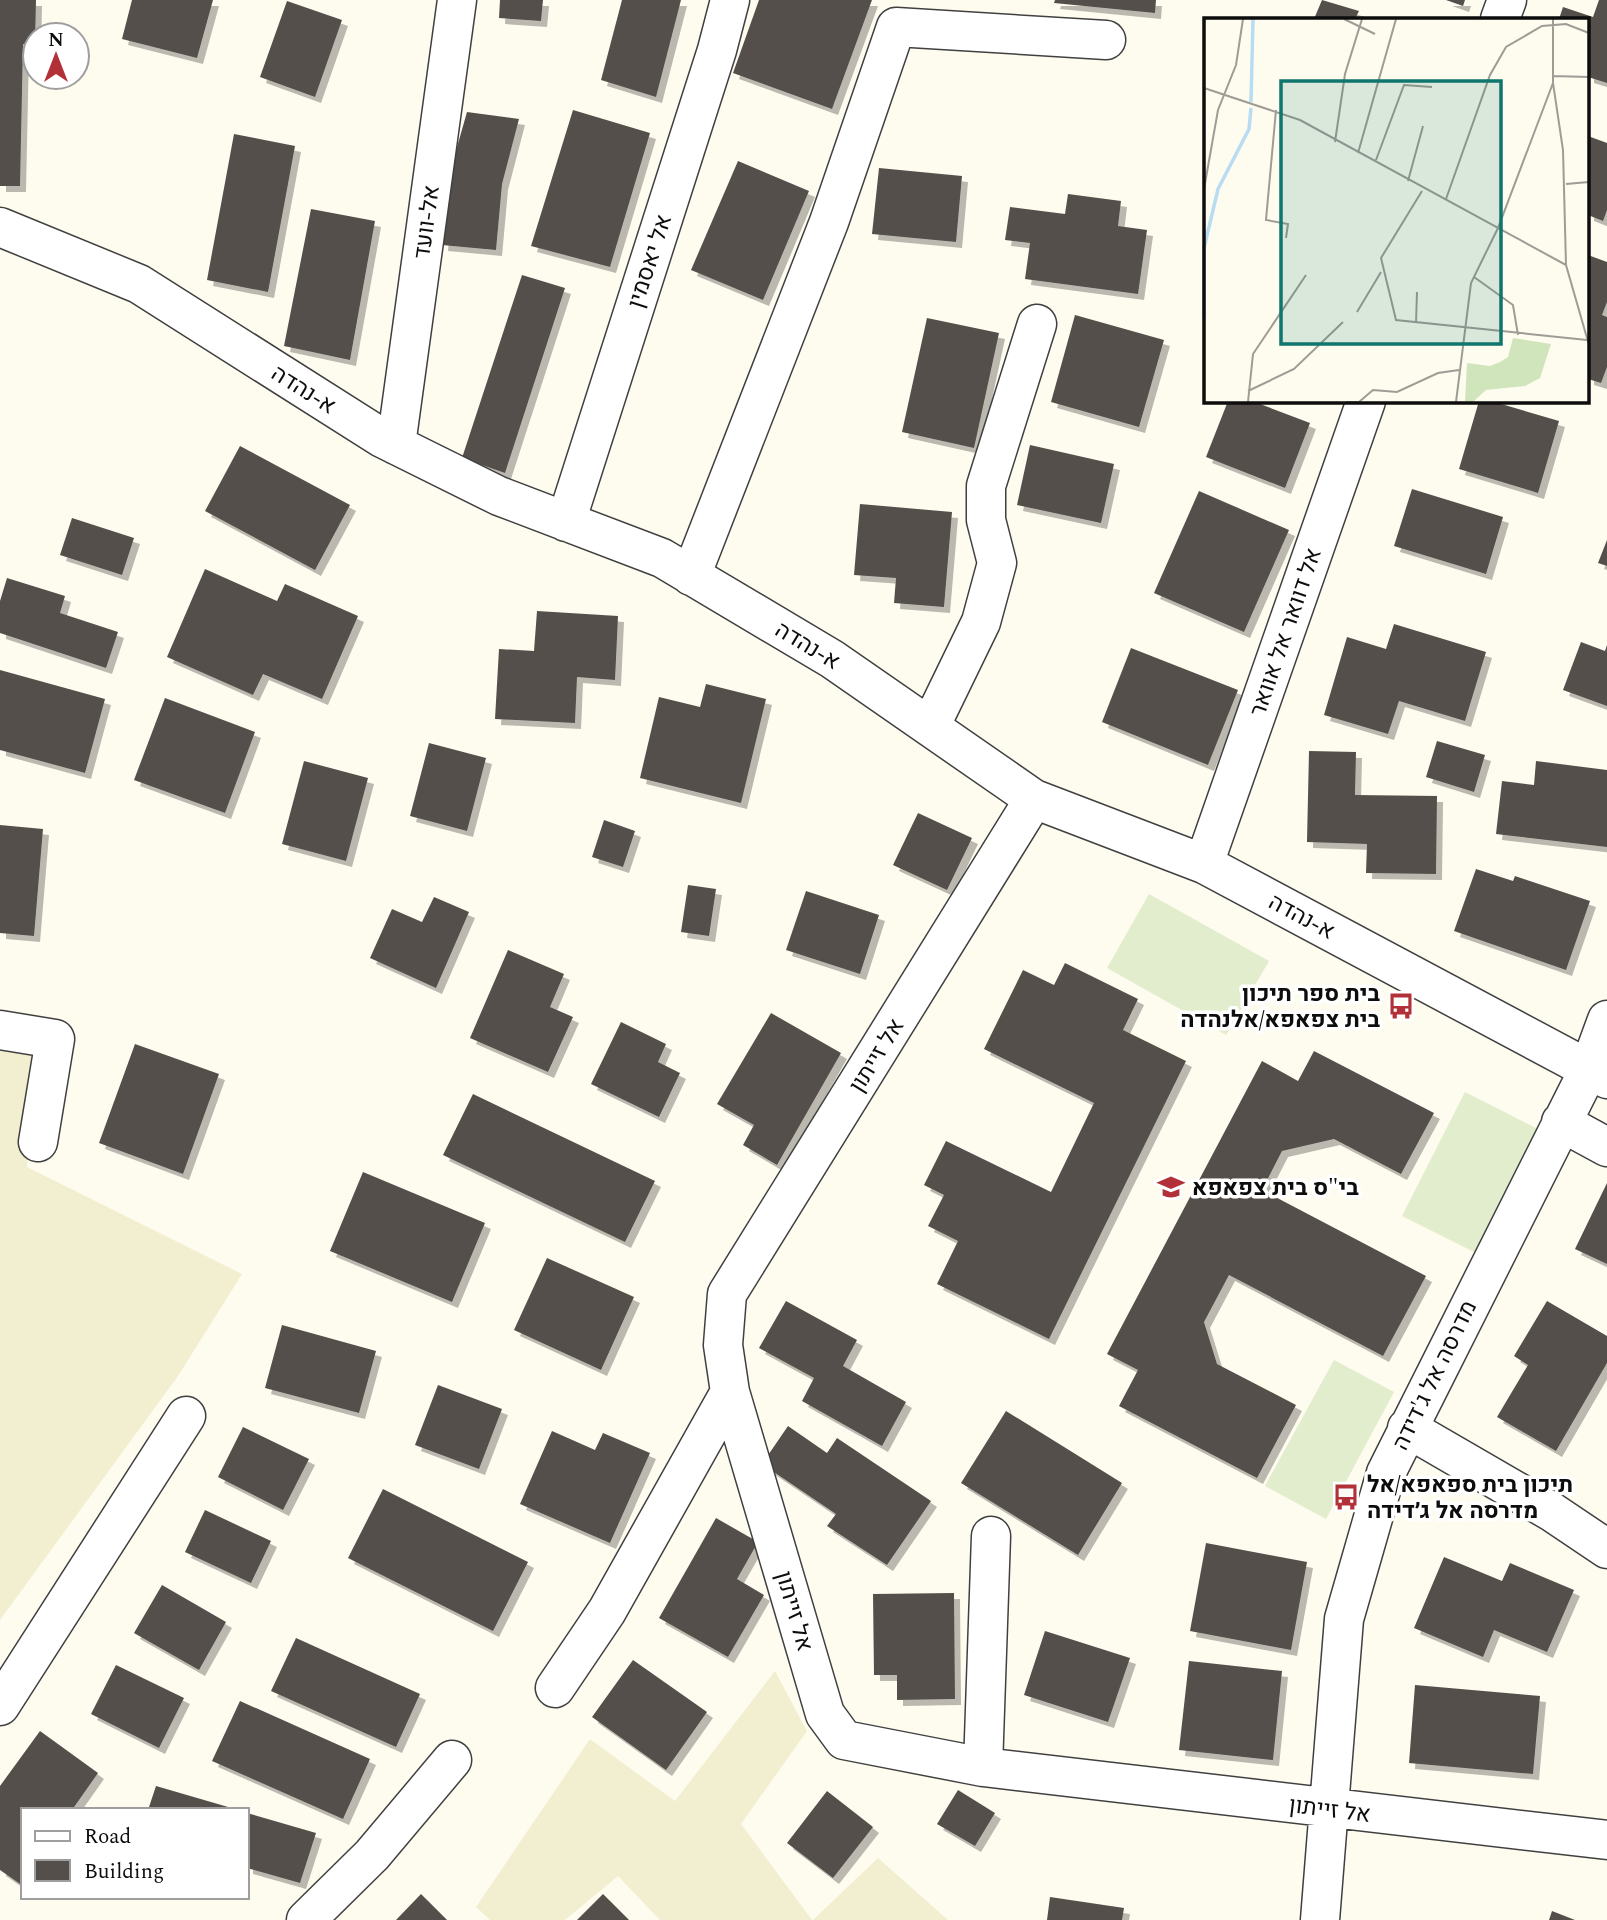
<svg xmlns="http://www.w3.org/2000/svg" width="1607" height="1920" font-family="Spectral,Heebo,serif">
	<style>
		.farmland { fill: #f2efd1 }
		.pitch { fill: #e2edcd }
		.building { fill: #554f4b; filter: url(#shadow) }
		.lines { fill: none; stroke-linecap: round; stroke-linejoin: round }
		.minor-casing { stroke: #404040; stroke-width: 41 }
		.minor { stroke: #fff; stroke-width: 38 }
		.labels { text-anchor: middle; stroke-width: 7; stroke-linejoin: round; paint-order: stroke }
		.street-label { font-size: 23px; fill: #0d0d0d; stroke: #fff }
		.poi-label { font-size: 23px; font-weight: bold; fill: #0d0d0d; stroke: #fff; text-anchor: start }
		.inset-river { fill: none; stroke: #b8dcf1; stroke-width: 3.5 }
		.inset-road { fill: none; stroke: #9e9c95; stroke-width: 2 }
		.view { fill: #0f766e; fill-opacity: 0.15; stroke: #0f766e; stroke-width: 3.5 }
		.inset-edge { fill: none; stroke: #0d0d0d; stroke-width: 3.5 }
	</style>
	<defs>
		<filter id="shadow"><feDropShadow dx="6" dy="6" stdDeviation="0" flood-color="#0004"/></filter>
	</defs>
	<rect width="100%" height="100%" fill="#fefbef"/>
	<path class="farmland" d="M0 1045 37 1050 27 1167 242 1274 178 1376 0 1620Z
		M775 1671 807 1731 741 1824 812 1920H660L618 1876 565 1920H490L476 1907 590 1739 675 1801Z
		M878 1858 948 1920H813Z"/>
	<path class="pitch" d="M1149 894 1269 961 1226 1035 1107 968Z
		M1465 1092 1538 1129 1476 1253 1402 1216Z
		M1334 1360 1394 1392 1326 1519 1265 1486Z"/>
	<path class="building" d="M0 0H36L35 44H23L20 186H0Z
		M132 0H213L197 58 122 39Z
		M500 0H543L541 21 499 18Z
		M622 0H681L656 97 601 80Z
		M759 0H872L832 109 733 73Z
		M1055 0H1156L1155 13 1054 3Z
		M1322 0 1359 11 1355 19H1314Z
		M1446 0H1465L1463 6Z
		M1599 0H1607V83L1588 77V19H1559L1563 7 1593 17Z
		M287 1 342 20 315 97 260 77Z
		M573 110 650 133 610 267 531 246Z
		M467 112 519 119 502 184 496 250 442 245 448 179Z
		M234 134 295 146 268 292 207 280Z
		M1588 136 1607 143V210L1603 221 1588 215Z
		M738 161 809 191 763 300 691 270Z
		M879 168 962 176 956 242 872 234Z
		M1068 194 1121 201 1118 226 1147 230 1138 294 1025 279 1030 243 1005 240 1010 207 1065 214Z
		M311 209 375 221 350 360 284 346Z
		M1588 255 1607 262V302L1602 315 1607 317V367L1601 383 1588 379Z
		M522 275 565 288 505 473 462 458Z
		M1075 315 1164 340 1139 427 1051 402Z
		M927 318 999 333 974 448 902 432Z
		M1228 401H1252L1310 423 1285 488 1206 457Z
		M1479 401H1491L1559 421 1538 493 1459 469Z
		M1030 445 1114 464 1101 523 1017 505Z
		M240 446 350 505 315 570 205 511Z
		M1412 489 1503 517 1486 574 1394 546Z
		M1199 491 1289 530 1244 632 1154 593Z
		M860 504 952 512 944 607 894 603 896 578 854 575Z
		M72 518 134 538 122 575 60 555Z
		M1607 540V566L1598 563Z
		M205 569 277 601 285 584 358 616 322 699 263 674 253 695 167 657Z
		M7 578 65 596 60 613 118 632 106 668 0 633V601Z
		M537 611 618 616 615 680 577 677 575 723 495 719 499 649 534 651Z
		M1394 624 1486 652 1465 721 1399 701 1388 734 1324 715 1347 637 1386 649Z
		M1581 642 1605 651 1607 645V706L1563 690Z
		M1131 648 1238 690 1208 765 1102 722Z
		M0 670 105 699 85 773 0 750Z
		M706 684 766 699 741 803 640 778 659 697 700 707Z
		M165 698 255 732 225 813 134 780Z
		M1437 741 1485 755 1474 792 1426 777Z
		M429 743 486 758 467 831 410 816Z
		M1309 751 1356 752 1355 795 1437 796 1436 874 1366 873 1367 844 1307 842Z
		M304 761 368 778 346 861 282 844Z
		M1536 761 1607 770V847L1496 834 1502 781 1534 785Z
		M918 813 972 838 947 890 893 865Z
		M604 820 635 831 623 867 592 857Z
		M0 825 43 829 34 936 0 933Z
		M1476 869 1513 881 1515 876 1590 901 1566 970 1454 931Z
		M688 885 716 889 709 936 681 932Z
		M806 891 879 915 860 974 786 950Z
		M434 897 469 912 436 988 370 958 392 909 422 922Z
		M508 950 564 974 550 1007 573 1017 548 1072 470 1038Z
		M1065 963 1138 999 1123 1030 1186 1061 1049 1339 937 1284 958 1241 928 1226 944 1195 924 1185 946 1141 1051 1192 1094 1103 984 1049 1023 970 1054 985Z
		M771 1013 841 1053 777 1165 743 1145 754 1125 717 1104Z
		M621 1022 666 1044 658 1062 680 1073 659 1117 591 1084Z
		M135 1044 219 1074 183 1174 99 1143Z
		M1314 1051 1434 1113 1401 1174 1334 1139 1282 1151 1262 1190 1426 1276 1383 1356 1229 1275 1204 1322 1217 1364 1296 1405 1257 1478 1119 1406 1138 1370 1107 1354 1262 1061 1298 1081Z
		M473 1094 655 1181 625 1242 443 1155Z
		M363 1172 485 1223 452 1302 330 1251Z
		M1607 1183V1264L1575 1249Z
		M547 1258 634 1297 601 1370 514 1330Z
		M786 1301 857 1340 843 1366 906 1402 882 1446 802 1401 814 1378 759 1348Z
		M1547 1301 1607 1336V1363L1556 1451 1497 1417 1528 1365 1514 1356Z
		M282 1325 376 1351 359 1413 265 1388Z
		M438 1385 502 1409 479 1469 415 1445Z
		M1006 1411 1122 1483 1078 1555 961 1483Z
		M788 1426 827 1453 837 1438 931 1501 887 1565 827 1526 836 1514 762 1464Z
		M243 1427 309 1459 283 1510 218 1477Z
		M552 1431 595 1450 603 1433 650 1453 610 1543 520 1504Z
		M383 1489 528 1562 493 1631 348 1558Z
		M205 1510 271 1541 251 1583 185 1552Z
		M716 1518 758 1542 737 1579 764 1595 728 1657 659 1618Z
		M1206 1543 1307 1562 1291 1650 1190 1631Z
		M1444 1557 1502 1581 1510 1563 1574 1590 1547 1652 1494 1630 1483 1657 1414 1628Z
		M162 1585 226 1622 199 1670 134 1633Z
		M954 1593 955 1699 897 1700V1675H874L873 1594Z
		M1045 1631 1130 1658 1108 1722 1024 1695Z
		M296 1638 420 1694 396 1747 271 1691Z
		M633 1660 707 1712 666 1770 592 1717Z
		M1189 1661 1282 1671 1273 1760 1179 1750Z
		M116 1665 184 1698 159 1748 91 1714Z
		M1415 1685 1540 1696 1533 1774 1409 1763Z
		M240 1701 370 1759 343 1819 212 1761Z
		M40 1731 98 1773 72 1810H23V1886L0 1870V1786Z
		M156 1786 235 1809V1810H148Z
		M958 1790 995 1813 975 1846 937 1824Z
		M827 1791 873 1827 833 1878 787 1843Z
		M247 1813 316 1833 300 1883 247 1868Z
		M421 1894 447 1920H396Z
		M603 1894 629 1920H577Z
		M1050 1897 1124 1908 1122 1920H1047Z
		M1552 1911 1575 1920H1549Z"/>
	<g class="lines">
		<g class="minor-casing">
			<path id="minor" d="M1500 19 1507 0
				M0 227 139 284 382 438 499 496 662 558 832 659 1034 799 1204 864 1607 1079
				M396 445 457 0
				M566 522 717 50 730 0
				M691 576 829 222 896 27 1106 40
				M930 727 981 622 997 563 986 520V486L1037 324
				M1034 799 727 1294 723 1345 730 1392 825 1714 844 1740 983 1767 1607 1840
				M1204 864 1366 401
				M0 1030 55 1039 38 1142
				M1561 1122 1607 1147
				M1407 1428 1552 1512 1607 1549
				M555 1688 607 1611 730 1392
				M0 1706 186 1416
				M983 1767 991 1536
				M306 1920 372 1855 452 1760
				M1320 1920 1344 1619 1386 1473 1589 1069 1607 1020"/>
		</g>
		<use href="#minor" class="minor"/>
	</g>
	<defs>
		<g id="bus-bare" transform="scale(2.1)"><path d="M-5-6H5V4H4V6H2V4H-2V6H-4V4H-5ZM-3.5-4V0h7V-4ZM-3.5 1.2v1.5H-2V1.2ZM2 1.2v1.5H3.5V1.2Z" fill="#b23138" stroke="#fff" stroke-width="2.5" paint-order="stroke"/></g>
		<g id="school-bare" transform="scale(2.1)"><path d="M0-5L7-2L0 1L-7-2ZM-4 1L0 2.5L4 1V4Q0 6-4 4Z" fill="#b23138" stroke="#fff" stroke-width="2.5" paint-order="stroke"/></g>
	</defs>
	<g fill-rule="evenodd">
		<use href="#bus-bare" x="1401" y="1006"/>
		<use href="#school-bare" x="1171" y="1187"/>
		<use href="#bus-bare" x="1346" y="1497"/>
	</g>
	<g class="labels">
		<g class="street-label">
			<text transform="translate(426 222) rotate(-82)" y="8">אל-וועד</text>
			<text transform="translate(649 261) rotate(-72)" y="8">אל יאסמין</text>
			<text transform="translate(304 389) rotate(32)" y="8">א-נהדה</text>
			<text transform="translate(1285 632) rotate(-71)" y="8">אל דוואר אל אוואר</text>
			<text transform="translate(808 645) rotate(31)" y="8">א-נהדה</text>
			<text transform="translate(1302 916) rotate(28)" y="8">א-נהדה</text>
			<text transform="translate(876 1055) rotate(-58)" y="8">אל זייתון</text>
			<text transform="translate(1434 1375) rotate(-64)" y="8">מדרסה אל ג'דידה</text>
			<text transform="translate(795 1611) rotate(74)" y="8">אל זייתון</text>
			<text transform="translate(1330 1809) rotate(7)" y="8">אל זייתון</text>
		</g>
		<g class="poi-label">
			<text x="1380" y="1001" text-anchor="end">בית ספר תיכון<tspan x="1380" dy="26">בית צפאפא/אלנהדה</tspan></text>
			<text x="1192" y="1195">בי"ס בית צפאפא</text>
			<text x="1367" y="1492">תיכון בית ספאפא/אל<tspan x="1367" dy="26">מדרסה אל ג׳דידה</tspan></text>
		</g>
	</g>
	<g transform="translate(1204 18)">
		<rect width="385" height="385" fill="#fefbef"/>
		<path d="M309 320 347 326 336 360 321 368 282 372 269 384H261L263 345 286 348 296 344 304 339Z" fill="#d1e5bc"/>
		<path class="inset-river" d="M47 84 49 1M0 300V230L14 171 45 111 47 90"/>
		<path class="inset-road" d="M140 1 171 16M349 1V65L359 132 362 247 385 327M349 58 385 59M0 70 96 102 362 247M72 92 62 202 84 206 82 220M131 124 141 56 158 1M154 135 192 1M172 142 200 67 228 69M204 163 219 108M362 166 385 164M0 171 14 92 32 47 39 1M218 173 177 240 192 302 383 322M242 181 286 57 302 29 338 8 362 6 385 15M270 259 309 287 314 317M153 294 177 254M212 305 213 274M44 373 90 351 139 304M44 384 49 336 102 257M142 384H155L169 372 193 374 234 355 255 352M252 384 267 265 294 210 349 65"/>
		<path class="view" d="M77 63H297V326H77Z"/>
		<rect width="385" height="385" class="inset-edge"/>
	</g>
	<rect x="21" y="1808" width="228" height="91" fill="#ffffff" stroke="#9e9e9e" stroke-width="2"/>
	<rect x="35" y="1831" width="35" height="10" fill="#ffffff" stroke="#9e9e9e" stroke-width="2"/>
	<text x="84" y="1843" font-size="21" fill="#0d0d0d">Road</text>
	<rect x="35" y="1860" width="35" height="21" fill="#554f4b" stroke="#9e9e9e" stroke-width="2"/>
	<text x="84" y="1878" font-size="21" fill="#0d0d0d">Building</text>
	<g transform="translate(56 56)"><circle r="33" fill="#ffffff" stroke="#9e9e9e" stroke-width="2"/>
	<path d="M0-5L12 26L0 18L-12 26Z" fill="#b23138"/>
	<text y="-10" font-size="19" font-weight="bold" text-anchor="middle" fill="#0d0d0d">N</text>
	</g>
</svg>
